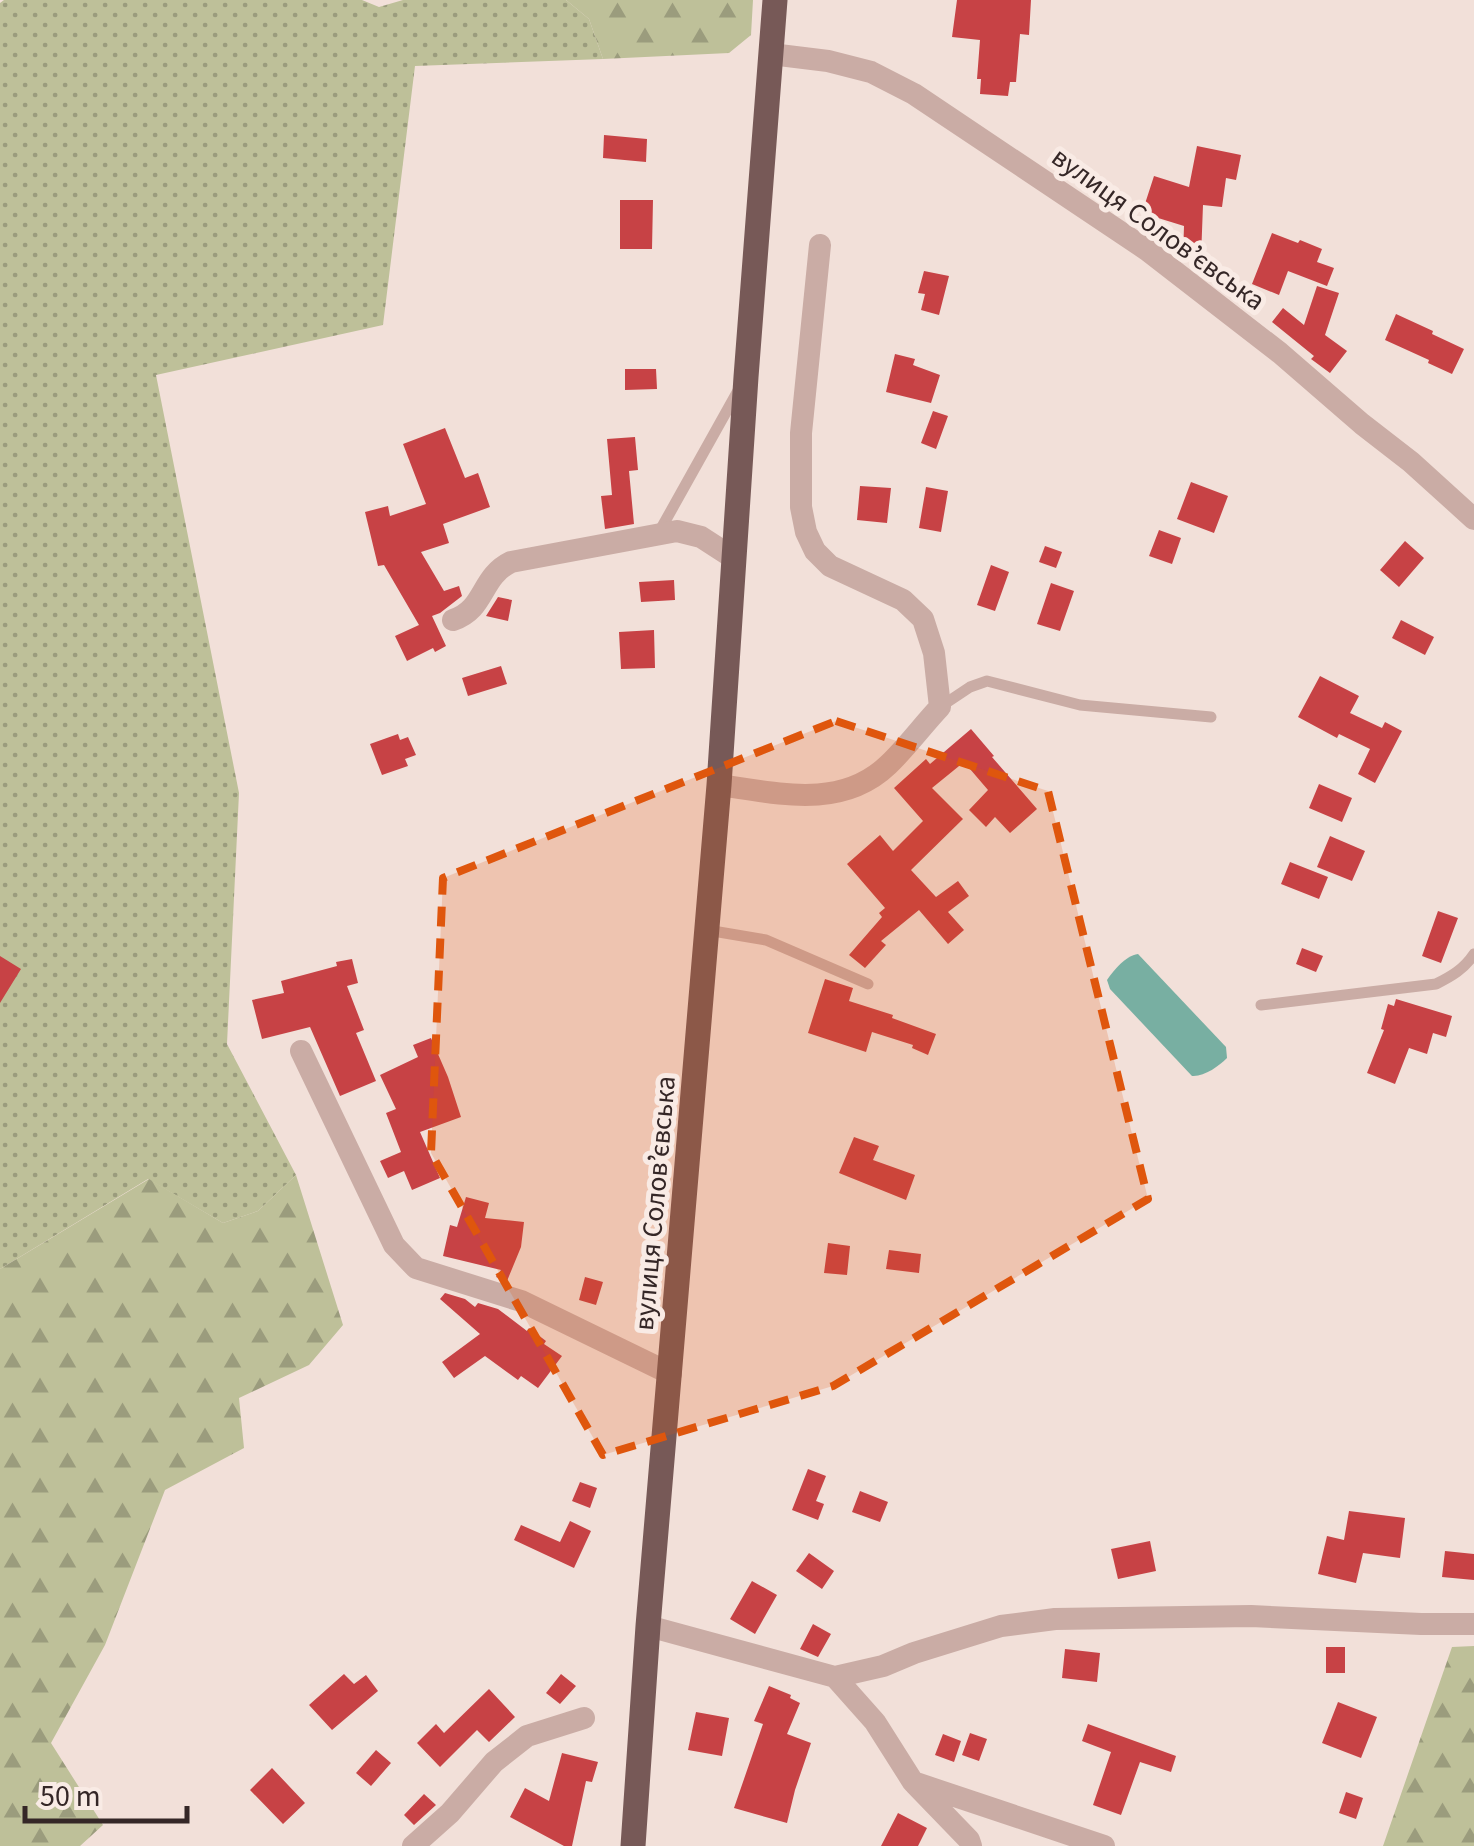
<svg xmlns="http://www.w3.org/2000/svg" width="1474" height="1846" font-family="'Source Sans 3',sans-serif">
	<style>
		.grass { fill: url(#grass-dots) }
		.forest { fill: url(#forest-firs) }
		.water { fill: #78afa2 }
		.building { fill: #c74245 }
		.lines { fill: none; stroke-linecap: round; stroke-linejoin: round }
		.service { stroke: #caaca5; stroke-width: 11 }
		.minor { stroke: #caaca5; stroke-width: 22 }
		.primary { stroke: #775957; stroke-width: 25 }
		.marked { fill: #df560d; fill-opacity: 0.2; stroke: #df560d; stroke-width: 8; stroke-dasharray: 20 12; stroke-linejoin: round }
		.labels { text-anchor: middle; stroke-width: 10; stroke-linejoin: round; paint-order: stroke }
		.street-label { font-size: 28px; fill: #352727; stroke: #f9ebe5 }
	</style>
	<defs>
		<pattern id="grass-dots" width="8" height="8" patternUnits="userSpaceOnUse" patternTransform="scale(2.5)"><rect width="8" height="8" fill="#bec099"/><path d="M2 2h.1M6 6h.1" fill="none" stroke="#9b9c7d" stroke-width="1.8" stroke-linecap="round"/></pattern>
		<pattern id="forest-firs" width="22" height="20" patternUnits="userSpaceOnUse" patternTransform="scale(2.5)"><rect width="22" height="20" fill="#bec099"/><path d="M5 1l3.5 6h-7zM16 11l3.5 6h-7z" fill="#9b9c7d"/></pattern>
	</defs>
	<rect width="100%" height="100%" fill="#f2e0d9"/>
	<path class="grass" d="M4 0H362L379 7 403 0H566L589 19 603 59 415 66 383 325 156 375 239 793 227 1044 296 1175 258 1211 223 1223 148 1179 0 1269V3Z"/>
	<path class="forest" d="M566 0H753L751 35 729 53 603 59 589 19Z
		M296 1175 343 1325 309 1365 239 1398 244 1448 165 1490 105 1645 51 1743 103 1825 80 1846H0V1269L149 1179 223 1223 258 1211Z
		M1474 1646V1846H1383L1452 1647Z"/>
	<path class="water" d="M1138 954 1226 1047 1227 1058C1219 1066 1204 1077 1192 1076L1110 989 1107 980C1114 970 1125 956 1138 954Z"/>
	<path class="building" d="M957 0H1031L1029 35 1020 34 1016 82H1010L1008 96 980 94 981 79H977L980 40 952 37Z
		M604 135 647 139 646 162 603 158Z
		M1197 146 1241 155 1236 180 1226 178 1222 207 1203 205 1201 258 1183 257 1184 226 1142 213 1154 176 1189 187Z
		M620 200H653L652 249H620Z
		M1272 233 1298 243 1300 240 1322 249 1317 262 1334 268 1327 286 1288 271 1279 295 1252 284Z
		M924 271 949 276 939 315 921 310 925 294 918 293Z
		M1317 286 1339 293 1325 335 1347 351 1330 373 1311 359 1314 356 1272 322 1283 308 1304 325Z
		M1396 314 1433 331 1432 334 1464 349 1452 374 1428 363 1429 360 1385 340Z
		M895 354 915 359 913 365 940 375 931 403 886 392Z
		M625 369H656L657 389 625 390Z
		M933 411 948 416 936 449 921 443Z
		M445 428 465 478 478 473 490 507 443 524 449 543 421 552 444 591 459 586 462 596 440 613 432 616 446 646 435 652 433 648 407 661 395 636 419 625 384 565 378 566 365 512 388 506 390 516 426 504 403 444Z
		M635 437 638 470 629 471 634 524 605 529 601 496 612 495 607 439Z
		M1191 482 1228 496 1214 533 1177 519Z
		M860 486 891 488 887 523 857 520Z
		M926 487 948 491 941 532 919 528Z
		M1159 530 1181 538 1172 564 1149 556Z
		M1405 541 1424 558 1399 587 1380 570Z
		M1045 546 1062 552 1056 568 1039 562Z
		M991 565 1009 572 995 611 977 605Z
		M674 580 675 600 641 602 639 582Z
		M1051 583 1074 591 1060 631 1037 624Z
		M498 597 512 600 508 621 486 616Z
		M1401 620 1434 637 1425 655 1392 638Z
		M654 630 655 668 621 669 619 632Z
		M501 666 507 684 468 696 462 678Z
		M1320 676 1359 696 1350 713 1382 728 1385 722 1402 731 1375 783 1358 774 1370 749 1339 734 1337 738 1298 717Z
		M971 729 994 756 992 757 1037 809 1010 833 995 817 986 827 969 810 988 790 964 762 932 788 963 819 911 870 936 897 958 881 969 896 948 912 964 930 948 944 919 910 881 941 886 945 865 968 849 955 882 917 879 913 885 908 847 864 880 835 893 851 923 821 894 788 926 759 930 764Z
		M398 734 400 740 408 737 416 755 405 759 408 766 382 775 370 744Z
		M1319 784 1352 798 1342 822 1309 808Z
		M1330 836 1365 851 1352 881 1317 867Z
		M1290 862 1328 877 1319 899 1281 884Z
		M1438 911 1458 918 1441 963 1422 956Z
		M1302 948 1323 956 1316 972 1296 964Z
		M0 956 21 969 0 1003Z
		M352 959 358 983 347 986 364 1030 356 1033 376 1081 340 1096 310 1027 262 1039 252 1000 284 993 281 981 337 966 336 962Z
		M825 979 853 988 849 1001 893 1015 892 1018 936 1034 928 1055 912 1048 913 1045 872 1032 866 1052 808 1033Z
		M1396 999 1452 1016 1446 1037 1433 1033 1427 1054 1409 1048 1395 1084 1367 1073 1384 1030 1381 1029 1388 1004 1394 1006Z
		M431 1038 448 1077 461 1117 420 1132 440 1178 412 1190 404 1171 388 1178 380 1161 401 1152 386 1113 396 1109 380 1075 418 1057 413 1045Z
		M854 1137 879 1146 873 1160 915 1175 906 1200 839 1173Z
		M466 1197 489 1203 485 1218 524 1222 521 1247 507 1281 496 1277 501 1270 443 1256 450 1225 457 1227Z
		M828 1243 850 1246 847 1275 824 1273Z
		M889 1250 921 1254 919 1273 886 1269Z
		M585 1277 603 1282 596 1305 579 1300Z
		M445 1293 465 1299 475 1307 478 1303 498 1309 527 1331 529 1328 546 1341 544 1344 562 1356 538 1388 521 1376 518 1380 485 1356 454 1378 442 1362 480 1334 440 1299Z
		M808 1469 826 1476 816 1501 824 1504 818 1520 792 1510Z
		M580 1482 597 1488 590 1508 572 1501Z
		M860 1491 888 1502 880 1522 852 1512Z
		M1349 1511 1405 1518 1400 1558 1363 1553 1356 1583 1318 1574 1327 1536 1344 1540Z
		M570 1521 591 1531 574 1568 514 1540 521 1525 560 1542Z
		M1150 1541 1156 1571 1118 1579 1111 1549Z
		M1445 1551 1474 1554V1580L1442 1577Z
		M809 1553 834 1571 822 1589 796 1571Z
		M752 1581 777 1595 755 1634 730 1619Z
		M813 1624 831 1634 818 1657 800 1649Z
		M1326 1647H1345V1673H1326Z
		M1065 1649 1100 1653 1097 1682 1062 1678Z
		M344 1674 354 1684 366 1675 378 1691 332 1730 309 1705Z
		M561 1674 576 1686 560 1704 546 1693Z
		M769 1686 791 1695 790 1698 800 1703 787 1734 811 1743 795 1790 787 1823 734 1808 763 1724 754 1721Z
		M489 1689 515 1717 489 1742 477 1730 440 1767 417 1743 436 1724 444 1733Z
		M1338 1702 1377 1717 1361 1758 1322 1743Z
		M696 1712 729 1718 722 1756 688 1750Z
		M1088 1724 1176 1756 1171 1772 1140 1762 1121 1815 1093 1805 1111 1752 1082 1741Z
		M970 1733 987 1739 979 1761 962 1755Z
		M943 1734 961 1741 954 1762 935 1755Z
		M376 1750 391 1763 371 1786 356 1773Z
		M562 1753 598 1762 592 1782 586 1781 572 1846H564L510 1817 525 1788 549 1801Z
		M272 1768 305 1803 283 1824 250 1790Z
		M1346 1792 1363 1798 1356 1819 1339 1813Z
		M424 1794 436 1805 414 1825 404 1815Z
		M898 1813 927 1828 918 1846H881Z"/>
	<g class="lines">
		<path class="service" d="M658 534 739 389
			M940 707 970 687 987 681 1080 705 1211 717
			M707 930 766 940 868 984
			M1261 1005 1436 984C1452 976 1464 969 1474 954"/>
		<path class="minor" d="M771 54 828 61 871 72 914 94 1147 250 1280 353 1362 424 1411 462 1474 519
			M453 620C486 609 480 577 511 562L677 531 701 537 735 559
			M719 785C777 793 841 810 888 765 907 747 922 726 940 707L934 653 923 619 903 600 830 566 815 551 806 532 801 507V433L820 245
			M301 1051 394 1245 416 1268 521 1301 671 1374
			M648 1626 835 1677 883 1666 914 1653 1001 1626 1055 1619 1251 1616 1421 1624H1474
			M835 1677 875 1722 913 1782 1104 1846
			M915 1784 969 1840 971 1846
			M413 1846 450 1813 494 1762 527 1736 584 1718"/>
		<path class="primary" d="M633 1846 648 1626 719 785 746 377 775 0"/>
	</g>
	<path class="marked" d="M836 721 1048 791 1148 1199 833 1386 603 1455 431 1153 443 878Z"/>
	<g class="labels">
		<g class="street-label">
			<text transform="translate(1159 228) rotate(36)" y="10">вулиця Соловʼєвська</text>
			<text transform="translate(654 1203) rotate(-85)" y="10">вулиця Соловʼєвська</text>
		</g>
	</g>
	<path d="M25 1806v15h162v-15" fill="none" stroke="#352727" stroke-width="5"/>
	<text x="40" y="1806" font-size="30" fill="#352727" stroke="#f9ebe5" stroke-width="8" paint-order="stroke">50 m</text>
</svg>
